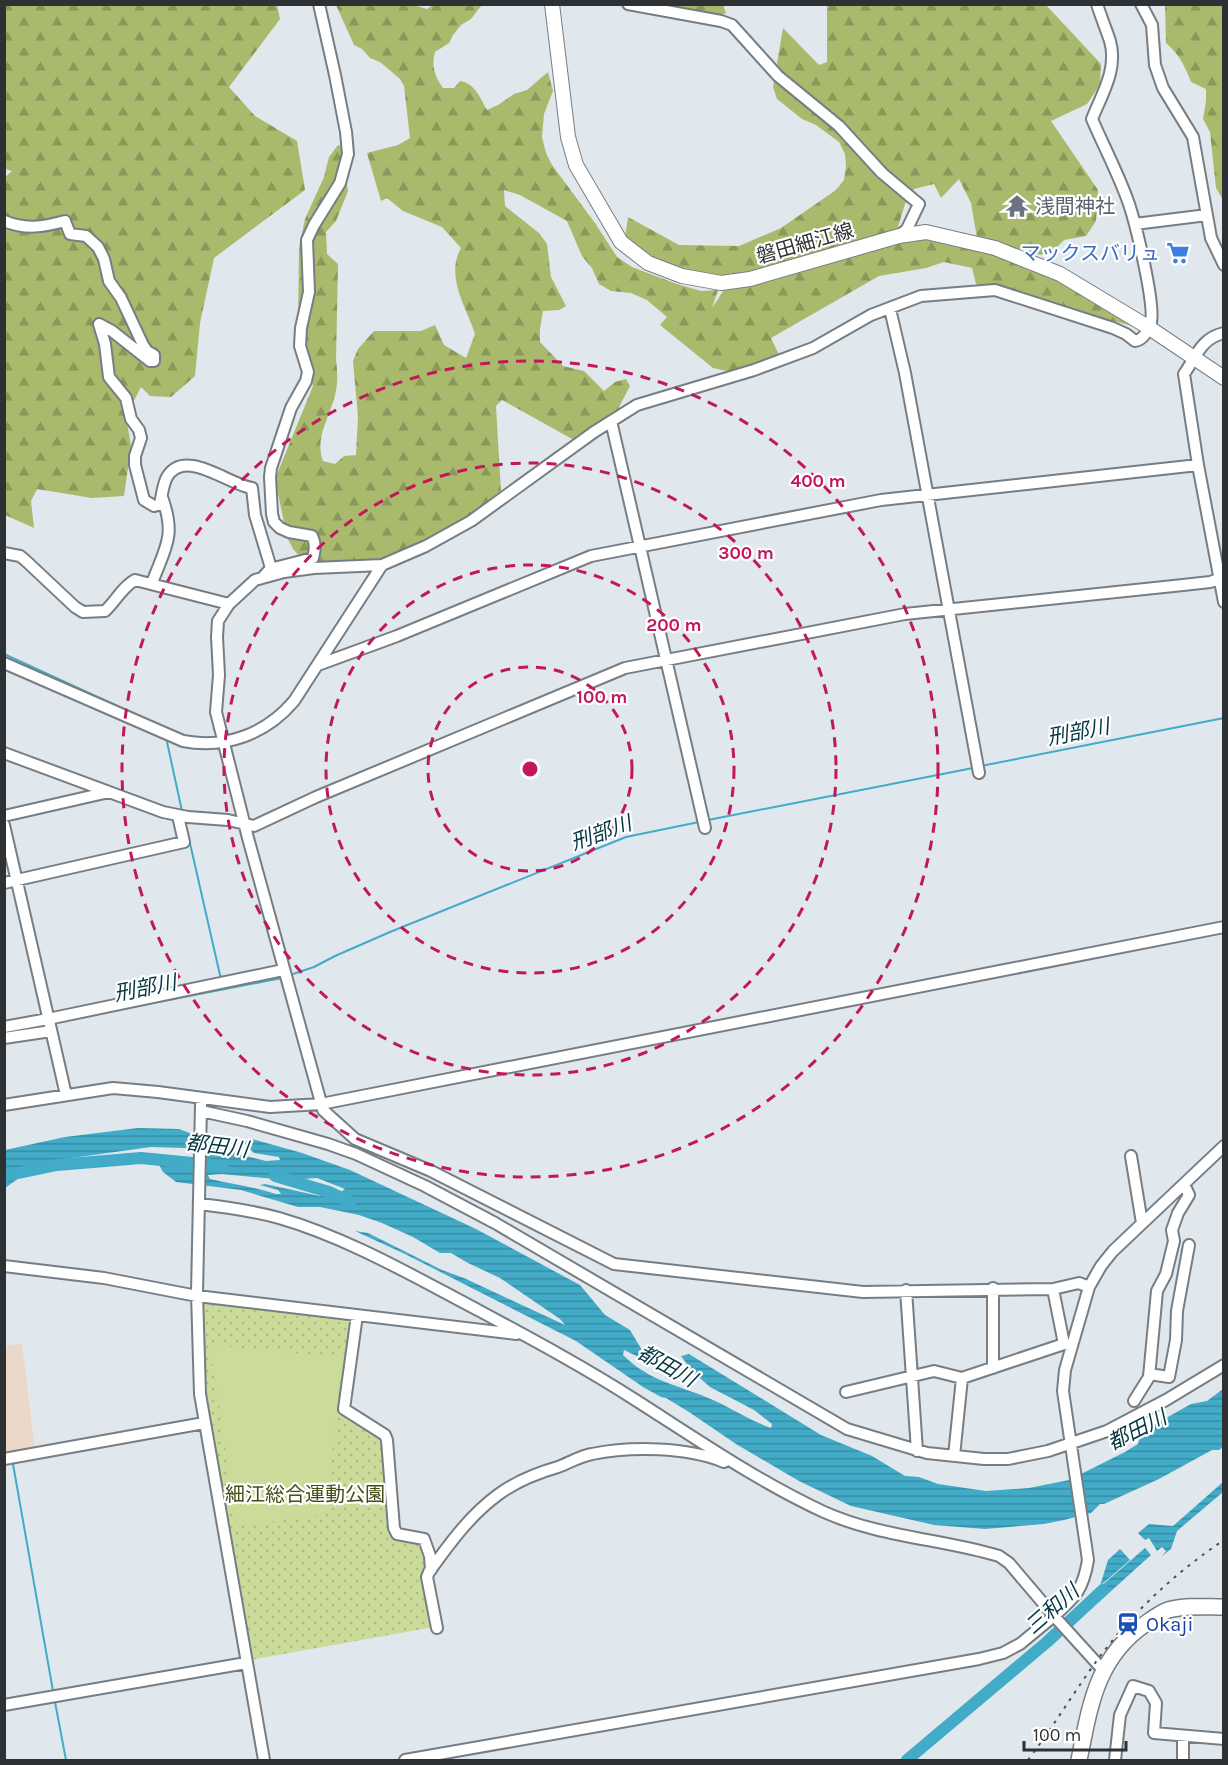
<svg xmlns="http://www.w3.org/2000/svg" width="1228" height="1765" font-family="Karla,'Noto Sans JP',sans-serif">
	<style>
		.education { fill: #ecd8c9 }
		.green { fill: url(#green-dots) }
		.forest { fill: url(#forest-firs) }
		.pitch { fill: #cbdb9a }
		.water { fill: url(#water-rules); fill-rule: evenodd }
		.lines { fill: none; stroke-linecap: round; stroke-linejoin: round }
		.stream { stroke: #42abc8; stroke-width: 2 }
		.river { stroke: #42abc8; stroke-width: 12 }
		.minor-casing { stroke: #777e83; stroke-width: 14 }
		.major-casing { stroke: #777e83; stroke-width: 16 }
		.highway-casing { stroke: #777e83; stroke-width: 18 }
		.minor { stroke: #fff; stroke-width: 10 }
		.major { stroke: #fff; stroke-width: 14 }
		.highway { stroke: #fff; stroke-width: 15 }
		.rail { stroke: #4d5154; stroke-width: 2; stroke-dasharray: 3 6; stroke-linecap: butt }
		.ring { fill: none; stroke: #c2185b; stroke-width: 3; stroke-dasharray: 10 8 }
		.labels { text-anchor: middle; stroke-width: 4.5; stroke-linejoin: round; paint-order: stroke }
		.worship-label { font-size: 20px; fill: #5b616d; stroke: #fff; text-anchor: start }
		.street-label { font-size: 20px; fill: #2e3133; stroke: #fff }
		.shop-label { font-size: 20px; fill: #366cbe; stroke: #fff; text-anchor: end }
		.park-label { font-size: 20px; fill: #444e16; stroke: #fff }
		.transit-label { font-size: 20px; fill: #164399; stroke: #fff; text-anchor: start }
		.water-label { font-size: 21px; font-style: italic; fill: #053743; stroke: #fff }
		.centre { fill: #c2185b; stroke: #fff; stroke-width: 3 }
		.ring-label { font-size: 18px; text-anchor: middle; font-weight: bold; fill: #c2185b; stroke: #fff; stroke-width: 4.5; stroke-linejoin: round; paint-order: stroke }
	</style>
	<defs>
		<pattern id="green-dots" width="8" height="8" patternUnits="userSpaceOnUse" patternTransform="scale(1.5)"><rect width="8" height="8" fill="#cbdb9a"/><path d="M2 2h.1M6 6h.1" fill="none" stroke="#afbc85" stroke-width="1.8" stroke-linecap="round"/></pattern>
		<pattern id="forest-firs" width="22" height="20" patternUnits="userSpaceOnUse" patternTransform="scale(1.5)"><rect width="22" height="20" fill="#a9ba6c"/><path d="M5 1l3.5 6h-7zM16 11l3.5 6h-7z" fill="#8a9859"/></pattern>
		<pattern id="water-rules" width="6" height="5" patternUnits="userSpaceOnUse" patternTransform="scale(1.5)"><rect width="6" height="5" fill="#42abc8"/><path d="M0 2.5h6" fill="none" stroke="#388ca3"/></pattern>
	</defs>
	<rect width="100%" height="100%" fill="#e0e7ed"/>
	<path class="education" d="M22 1343 35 1451 5 1456V1346Z"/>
	<path class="green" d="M206 1303 349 1320 348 1354 338 1414 382 1441 390 1534 399 1540 419 1542 424 1547 434 1627 250 1660C230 1542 203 1424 202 1305Z"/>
	<path class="forest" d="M5 5H277L280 19 229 87 255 116 297 141 305 190 214 258 200 323 195 376 171 397 150 396 141 387 126 416 131 446 124 496 92 498 37 489 31 501 34 528 5 515 4 178 12 171 5 169Z
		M336 5H414L427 9 433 5H480L481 6 471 19 461 25 453 35 449 43 435 52C431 67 435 76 443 88H454L460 81C475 83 480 98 487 110L498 105 514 94 527 90 548 72 553 91 544 114 542 137 546 153 552 165 595 223 617 257 632 267 677 284 701 291 718 290 712 308 726 287 891 243 943 236 1054 272 1140 328 976 284 972 268 944 262 926 268 879 276 771 338 781 359 731 372 713 368 660 325 667 317 647 300 631 293 611 291 599 284 592 268 582 256 567 221 520 195 504 190 505 206 539 233 547 244 551 277 566 306 559 310 543 311 540 329V342L563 366 584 371 604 391 615 382 626 379 630 386 618 409 572 439 502 400 496 406 501 492 474 513 423 542 377 564 306 563 293 549 287 537 275 479 313 386 298 326 299 247 305 219 324 177 329 157 338 145 347 149 345 171 348 191 336 221 326 232 327 254 338 264 336 360C338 374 338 388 333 402 327 422 315 440 323 461L335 464 344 456 356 455 358 416 353 361 358 349 374 331H421L435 325 444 345 466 358 475 334C466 306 445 277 461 248L442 227 403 211 387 198 381 201 367 153 398 145 410 138 404 86 400 79 380 62 370 58 362 49 354 45Z
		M649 5H723L726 13 717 17Z
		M827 5H1046L1101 64 1100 85 1087 104 1051 121 1098 190 1096 221 1086 236 1064 240 1058 246 1041 255 977 238 971 203 959 179 941 198 934 184 914 189 905 204 897 230 774 268 735 275 713 276 693 273 664 264 625 238 628 217 679 245 739 246 781 228 836 190 844 180 846 166 845 154 839 142 816 125 802 119 777 99 773 87 783 28 819 65 827 62Z
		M1165 5H1223V200L1216 188 1210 132 1203 119 1206 101V89L1191 82C1185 66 1179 54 1166 43Z"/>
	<path class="pitch" d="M210 1345 342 1358 326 1514 237 1526Z"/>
	<path class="water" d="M138 1128 179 1129 208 1140 222 1150 266 1161 280 1160 279 1157 254 1153 243 1142 252 1139 302 1153 350 1170 476 1229 580 1285 605 1315 630 1330 649 1362 624 1350 623 1355C650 1382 679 1385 713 1400 733 1409 751 1421 771 1428L772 1424 754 1410 710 1387 692 1371 681 1356 689 1354 821 1435 872 1456 905 1476 919 1477 938 1484 986 1491 1029 1488 1069 1480 1125 1452 1138 1444 1141 1432 1191 1404 1207 1401 1223 1389V1447L1219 1450H1212L1159 1479 1104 1504H1100L1091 1513 1064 1520 1044 1524 985 1529 934 1525 851 1506 799 1481 736 1444 689 1412 666 1398 661 1397 643 1387 576 1341 405 1254 355 1231 368 1233 442 1270 464 1278 565 1325 560 1319 500 1278 468 1263 451 1253H440L413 1237 382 1223 359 1215 320 1207H298L241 1190 176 1182 163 1172 158 1163 174 1164 185 1168 210 1166 185 1148 151 1147 50 1161 37 1165 5 1188V1150L65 1137ZM222 1174 286 1180 317 1178 345 1189 332 1198 324 1194 320 1196 265 1184 260 1185 278 1190 281 1194H276C254 1187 232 1184 210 1179L208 1175Z
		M1223 1482V1492L1177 1531 1171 1549 1162 1556 1166 1551 1162 1547 1157 1551 1149 1538 1145 1540 1138 1533 1149 1524 1173 1526Z
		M1145 1548 1151 1555 1099 1602 1087 1605 1096 1597 1099 1588Z
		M1120 1549 1130 1560 1100 1586 1108 1560Z"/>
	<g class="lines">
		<path class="stream" d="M4 654 141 717
			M167 742 182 811
			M981 766 1224 718
			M708 820 973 768
			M185 822 187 833
			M189 839 220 975 223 979
			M290 975 314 967 335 956 390 932 626 837 699 822
			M122 1009 282 978
			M13 1464 53 1691
			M55 1702 66 1760"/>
		<path class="river" d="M4 1176 57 1165 141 1158 223 1166
			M275 1176 329 1192 350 1202
			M907 1760 1047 1642 1103 1590"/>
		<g class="minor-casing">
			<path id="minor" d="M628 4 721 21 732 25 778 76 839 126 882 173 919 204 907 229 899 236
				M1141 4 1152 25 1155 65 1163 88 1193 137 1211 238 1224 265
				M4 221C26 230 43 227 65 221L70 234 86 236 98 247 104 259 109 281 121 298 143 345 147 351 154 355V361H150L112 331 99 324 105 344 109 377 126 398 131 419 139 430 141 438 135 456V465L144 500 154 506 160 504C162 495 163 484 167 477 185 447 229 485 252 488L255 515 271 568 263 577
				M1135 224 1207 215
				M890 309 905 373 979 773
				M1224 333C1201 338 1196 357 1184 374L1198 465 1224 602
				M611 421 705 828
				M4 553 20 556 25 560 75 607 83 612 105 611C116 601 122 587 135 580L229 604
				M382 565 314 568 284 572 255 580 229 604 218 621 217 637 219 675 216 712 248 838 323 1110 355 1139 431 1171 614 1264 863 1292 1053 1289 1079 1283 1089 1287
				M274 568 313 558C315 550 316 544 312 536L289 532 280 528 274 522 272 514 270 477 271 468 291 408 306 381 308 372 300 346 301 328 309 292 307 240 314 225 340 183 348 154 346 132 335 75 319 4
				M152 583C166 546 176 536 162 497
				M4 663 183 741C226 749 266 734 294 701L382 565 426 546 471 521 594 432 637 405 754 370 813 348 871 315 921 296 995 290 1113 328 1126 334 1135 341C1143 340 1149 330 1151 322 1155 303 1136 225 1129 204 1119 175 1104 147 1092 119 1102 94 1118 69 1110 41 1106 29 1101 17 1097 4
				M318 665 397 636 591 556 881 500 1198 465
				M4 753 163 812 188 817 228 820 254 826 316 797 625 668 905 614 1183 585 1210 582 1224 577
				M4 816 109 792
				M4 825 66 1095
				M4 883 184 842 178 816
				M4 1027 48 1019 283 970
				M4 1038 51 1031
				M4 1105 113 1088 158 1092 270 1107 321 1104 1224 927
				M201 1105 197 1293 200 1394 264 1760
				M201 1111 247 1121 328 1144 356 1154 425 1186 495 1223 847 1429 927 1453 984 1459H1008L1048 1451 1107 1431 1166 1400 1224 1365
				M1131 1156 1142 1223
				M199 1204C226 1207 253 1211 279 1218 348 1238 413 1276 476 1309 530 1338 586 1368 637 1401 698 1440 759 1482 824 1512 880 1537 942 1539 999 1556L1009 1563 1054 1616C1076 1596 1083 1590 1088 1560L1063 1391 1065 1370 1089 1287 1101 1266 1113 1251 1224 1146
				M4 1266 104 1278 197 1296 516 1334
				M993 1288V1368
				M1053 1289 1064 1344
				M906 1290 917 1451
				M357 1315 344 1409 385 1435 387 1440 394 1528 397 1534 424 1539 430 1556 431 1570
				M1149 1374 1169 1377 1176 1340 1177 1311 1189 1245
				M846 1392 934 1371 962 1378 1064 1344 1072 1345
				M1134 1401 1149 1377 1157 1291 1166 1274 1174 1241 1172 1230 1178 1213 1189 1195 1184 1184
				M954 1456 962 1378
				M4 1459 204 1423
				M437 1628 427 1577 429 1572C450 1543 470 1515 499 1494 517 1481 537 1473 558 1467 569 1463 580 1456 592 1454 631 1446 687 1447 724 1462
				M4 1705 246 1663
				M405 1760 979 1659 1003 1653 1020 1644 1054 1616 1103 1670
				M1115 1760 1120 1715 1133 1686 1149 1691 1156 1703 1154 1733 1224 1739
				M1183 1760V1736"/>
		</g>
		<g class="major-casing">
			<path id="major" d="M552 4 568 137 576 165 621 242 648 263 682 276 721 283 750 279 899 236 926 232 995 248 1060 274 1148 327 1224 378"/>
		</g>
		<g class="highway-casing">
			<path id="highway" d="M1079 1760C1090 1706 1096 1658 1145 1624 1152 1619 1160 1613 1168 1610 1186 1605 1205 1607 1224 1607"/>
		</g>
		<use href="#minor" class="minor"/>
		<use href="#major" class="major"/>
		<use href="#highway" class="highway"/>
		<path class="rail" d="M1028 1760C1053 1727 1074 1692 1098 1659 1132 1613 1176 1572 1224 1540"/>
	</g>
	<g class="ring">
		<circle cx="530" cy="769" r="102"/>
		<circle cx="530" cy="769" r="204"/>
		<circle cx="530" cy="769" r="306"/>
		<circle cx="530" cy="769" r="408"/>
	</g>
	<defs>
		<g id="temple-bare" transform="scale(1.8)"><path d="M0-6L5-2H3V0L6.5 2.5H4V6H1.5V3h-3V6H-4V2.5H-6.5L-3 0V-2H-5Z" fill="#6b7280" stroke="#fff" stroke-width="2.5" paint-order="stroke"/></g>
		<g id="supermarket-bare" transform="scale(1.8)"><path d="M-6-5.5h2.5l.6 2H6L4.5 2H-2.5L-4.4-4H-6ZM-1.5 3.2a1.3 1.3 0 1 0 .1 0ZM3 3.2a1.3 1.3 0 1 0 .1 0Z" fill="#3f7fe0" stroke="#fff" stroke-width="2.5" paint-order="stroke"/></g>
		<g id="station-bare" transform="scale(1.8)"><path d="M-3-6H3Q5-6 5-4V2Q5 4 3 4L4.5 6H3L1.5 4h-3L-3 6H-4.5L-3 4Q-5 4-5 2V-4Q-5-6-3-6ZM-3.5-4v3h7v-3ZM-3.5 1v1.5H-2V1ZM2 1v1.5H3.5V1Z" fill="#1a4fb4" stroke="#fff" stroke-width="2.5" paint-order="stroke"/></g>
	</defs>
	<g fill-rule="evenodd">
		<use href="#temple-bare" x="1017" y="206"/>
		<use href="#supermarket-bare" x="1178" y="253"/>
		<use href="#station-bare" x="1128" y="1624"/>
	</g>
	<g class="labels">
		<g class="worship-label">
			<text x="1035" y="213">浅間神社</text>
		</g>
		<g class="street-label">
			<text transform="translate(805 243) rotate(-16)" y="7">磐田細江線</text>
		</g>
		<g class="shop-label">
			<text x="1160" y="260">マックスバリュ</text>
		</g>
		<g class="park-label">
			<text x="305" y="1501">細江総合運動公園</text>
		</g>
		<g class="transit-label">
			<text x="1146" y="1631">Okaji</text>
		</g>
		<g class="water-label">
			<text transform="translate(1078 732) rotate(-11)" y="7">刑部川</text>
			<text transform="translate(601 833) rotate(-20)" y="7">刑部川</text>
			<text transform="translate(145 988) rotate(-11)" y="7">刑部川</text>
			<text transform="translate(217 1146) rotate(7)" y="7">都田川</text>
			<text transform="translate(667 1366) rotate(29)" y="7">都田川</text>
			<text transform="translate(1137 1430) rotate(-27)" y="7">都田川</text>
			<text transform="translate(1052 1609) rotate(-41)" y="7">三和川</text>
		</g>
	</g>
	<circle cx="530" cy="769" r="9" class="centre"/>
	<g class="ring-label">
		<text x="818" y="487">400 m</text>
		<text x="746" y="559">300 m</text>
		<text x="674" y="631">200 m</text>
		<text x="602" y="703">100 m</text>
	</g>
	<rect width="1228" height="1765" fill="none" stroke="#2e3133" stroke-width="12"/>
	<path d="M1024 1741v9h102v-9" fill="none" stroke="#2e3133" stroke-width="3"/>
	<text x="1033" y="1741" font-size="18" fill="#2e3133" stroke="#ffffff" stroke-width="4.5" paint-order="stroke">100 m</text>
</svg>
